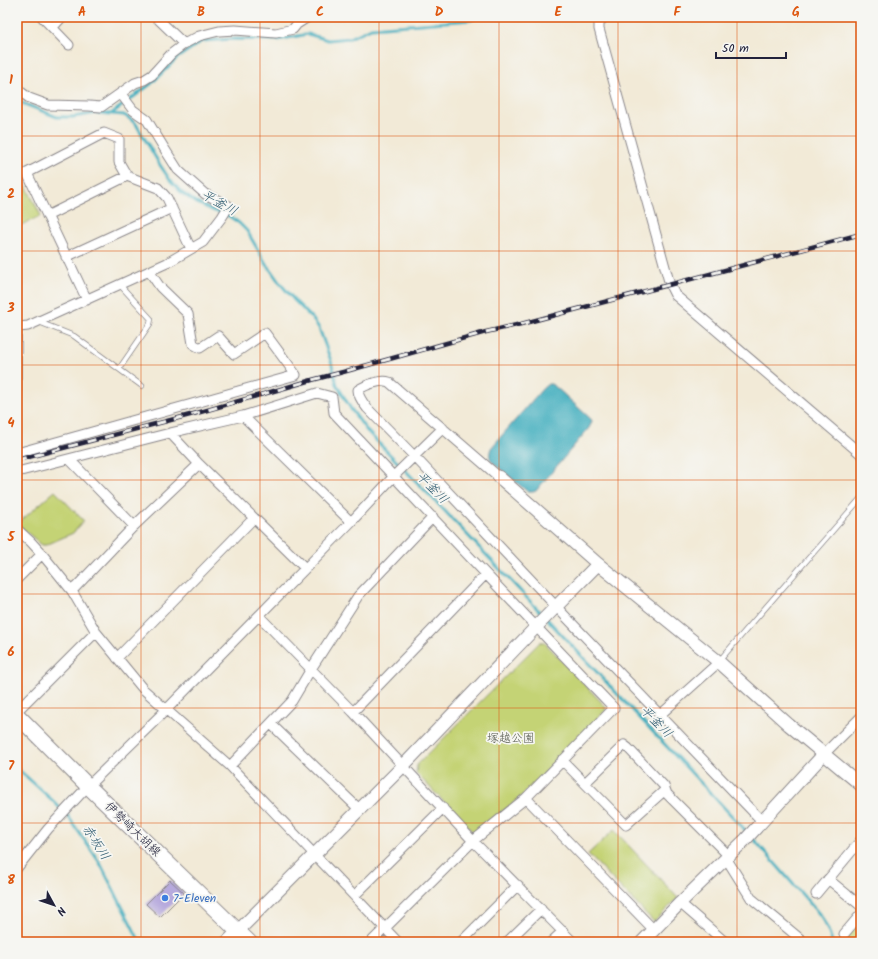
<svg xmlns="http://www.w3.org/2000/svg" width="878" height="959" font-family="Kalam,'Klee One',sans-serif">
	<style>
		.green { fill: #c4d375; stroke: #737a58 }
		.water { fill: #3fadbe; stroke: #30687c }
		.lines { fill: none; stroke-linecap: round; stroke-linejoin: round }
		.stream { stroke: #3fadbe; stroke-width: 3 }
		.building { fill: #b7aadd }
		.service-casing { stroke: #8a8689; stroke-width: 6 }
		.minor-casing { stroke: #8a8689; stroke-width: 11 }
		.tertiary-casing { stroke: #8a8689; stroke-width: 14 }
		.primary-casing { stroke: #8a8689; stroke-width: 17 }
		.service { stroke: #fff; stroke-width: 4.5 }
		.minor { stroke: #fff; stroke-width: 9 }
		.tertiary { stroke: #fff; stroke-width: 12 }
		.primary { stroke: #fff; stroke-width: 15 }
		.rail-casing { stroke: #22223b; stroke-width: 4.5 }
		.rail { stroke: #f6f6f2; stroke-width: 3; stroke-dasharray: 9; stroke-linecap: butt }
		.grid { fill: none; stroke: #de560e; stroke-width: 1; stroke-opacity: 0.55 }
		.shop-dot { fill: #3f7fe0; stroke: #f6f6f2; stroke-width: 1.5 }
		.labels { text-anchor: middle; stroke-width: 3.5; stroke-linejoin: round; paint-order: stroke }
		.park-label { font-size: 12px; fill: #53574c; stroke: #f6f6f2 }
		.street-label { font-size: 12px; fill: #22223b; stroke: #f6f6f2 }
		.shop-label { font-size: 12px; fill: #366cbe; stroke: #f6f6f2; text-anchor: start }
		.water-label { font-size: 13px; font-style: italic; fill: #2e5a6f; stroke: #f6f6f2 }
		.neatline { fill: none; stroke: #de560e; stroke-width: 1.5 }
		.grid-label { font-size: 13px; text-anchor: middle; font-weight: bold; fill: #de560e }
	</style>
	<rect width="100%" height="100%" fill="#f6f6f2"/>
	<filter id="ink" filterUnits="userSpaceOnUse"><feTurbulence type="fractalNoise" baseFrequency=".025" numOctaves="2"/><feDisplacementMap in="SourceGraphic" scale="8" xChannelSelector="R" yChannelSelector="G"/><feConvolveMatrix kernelMatrix="1 2 1 2 8 2 1 2 1" color-interpolation-filters="sRGB"/></filter>
	<filter id="wash" filterUnits="userSpaceOnUse"><feTurbulence type="fractalNoise" baseFrequency=".012" numOctaves="4" result="noise"/><feDisplacementMap in="SourceGraphic" scale="16" xChannelSelector="R" yChannelSelector="G"/><feGaussianBlur stdDeviation="0.9" result="paint"/><feColorMatrix in="noise" values="0 0 0 0 0 0 0 0 0 0 0 0 0 0 0 0 0 1.4 0 .05"/><feComposite in="paint" operator="in"/></filter>
	<g filter="url(#wash)">
		<rect width="100%" height="100%" fill="#f2ead7"/>
		<path class="green" d="M26 186 41 216 19 226 17 222V190Z
			M55 491 84 521 73 533 46 545H42L17 524Z
			M540 642H544L605 706 606 710 524 794 478 832H473L416 773 417 765Z
			M614 830 678 898 655 921H653L588 854Z
			M861 918V942H849L846 936Z"/>
		<path class="water" d="M548 384H551L557 388 591 419 592 421 591 424 589 428 536 491 533 492H528L512 479 492 462C489 457 489 454 491 448L543 388Z"/>
		<g class="lines">
			<path class="stream" d="M17 101 57 117H73L98 113 124 115 130 119 136 124 160 165 170 180 182 193 197 203 212 210 229 216 239 223 247 231 265 262 279 282 295 301 312 318 319 328 331 361 337 385 351 409 367 431 441 507 543 615
				M111 114 152 83 177 58 202 41 233 39 278 40 308 34 328 40 350 38 371 28 471 20 477 17
				M547 619 747 832
				M17 768 52 800 68 816 100 863 140 942
				M751 836 821 916 828 930 832 942"/>
		</g>
		<g id="blocks">
			<path class="building" d="M170 880 184 893 160 917 146 904Z"/>
		</g>
	</g>
	<g filter="url(#ink)">
		<use href="#blocks" fill-opacity="0" stroke="#8a8689" stroke-width="1"/>
		<g class="lines">
			<g class="service-casing">
				<path id="service" d="M39 322 74 336 142 386
					M119 369 150 324 151 319 120 285
					M19 409V327
					M719 661 861 498"/>
			</g>
			<g class="minor-casing">
				<path id="minor" d="M42 17 69 45
					M156 17 184 44
					M604 17 599 23V29L670 285 675 295 861 454
					M53 27 62 17
					M17 89 29 98 48 105 89 106 101 107 135 83 144 80 152 75 171 54 184 44 199 36 219 31 235 30 276 33 293 29 297 24 308 17
					M47 216 127 176
					M66 257 172 208
					M87 300 27 173 104 133 119 139V162L127 176 158 188 167 198 191 249
					M17 327H19L28 326 167 263 203 242 222 217 229 206 205 194 178 170 164 148 147 120 133 110 121 94
					M243 416 351 522
					M170 433 199 464 305 568
					M17 453 296 375 265 333 234 354 218 336 200 348 193 344 188 314 160 287 149 271
					M69 459 134 526
					M17 472 170 433 243 416 317 393 332 397 334 413C427 512 520 611 614 708L526 798 473 841 371 942
					M499 477 389 382C382 379 365 385 358 390 358 396 363 403 367 408L414 456 567 618 757 816 764 820
					M17 529 31 542 42 554 72 591 96 632 143 689 230 766 398 942
					M17 579 42 554
					M72 591 134 526 199 464
					M259 616 353 712 473 841 573 942
					M117 658 254 518
					M17 711 96 632
					M353 712 486 574
					M660 715 719 662
					M271 724 360 810
					M824 754 861 717
					M562 760 626 825 665 790
					M230 766 292 701 311 669 358 596 433 517
					M585 783 624 745 628 748 664 786 667 794 729 856
					M526 798 654 930
					M726 858 751 898 804 942
					M17 868 48 829 88 786 166 710 351 522 396 474 443 428
					M828 879 861 906
					M816 894 861 840
					M354 896 443 808
					M680 903 725 942
					M844 934 861 914
					M461 942 518 885
					M507 942 541 909
					M551 942 563 931"/>
			</g>
			<g class="tertiary-casing">
				<path id="tertiary" d="M499 477 598 564 719 662 789 725 861 785
					M227 942 403 766 536 627 598 564
					M642 942 680 903 746 839 824 754"/>
			</g>
			<g class="primary-casing">
				<path id="primary" d="M17 715 88 786 249 942"/>
			</g>
			<use href="#service" class="service"/>
			<use href="#minor" class="minor"/>
			<use href="#tertiary" class="tertiary"/>
			<use href="#primary" class="primary"/>
			<g class="rail-casing">
				<path id="rail" d="M17 460 190 415 312 380 343 372 486 332 521 324 861 234"/>
			</g>
			<use href="#rail" class="rail"/>
		</g>
	</g>
	<path class="grid" d="M141 17V942M260 17V942M379 17V942M499 17V942M618 17V942M737 17V942M17 136H861M17 251H861M17 365H861M17 480H861M17 594H861M17 708H861M17 823H861"/>
	<circle class="shop-dot" cx="165" cy="898" r="4"/>
	<g class="labels">
		<g class="park-label">
			<text x="511" y="742">塚越公園</text>
		</g>
		<g class="street-label">
			<text transform="translate(133 829) rotate(44)" y="4">伊勢崎大胡線</text>
		</g>
		<g class="shop-label">
			<text x="173" y="902">7-Eleven</text>
		</g>
		<g class="water-label">
			<text transform="translate(220 202) rotate(29)" y="5">平釜川</text>
			<text transform="translate(433 487) rotate(46)" y="5">平釜川</text>
			<text transform="translate(657 721) rotate(46)" y="5">平釜川</text>
			<text transform="translate(97 842) rotate(57)" y="5">赤坂川</text>
		</g>
	</g>
	<rect width="878" height="959" fill="none" stroke="#f6f6f2" stroke-width="44"/>
	<g transform="translate(54 905) rotate(130)" stroke="#f6f6f2" stroke-width="3" paint-order="stroke">
	<path d="M0-3L7 15L0 10L-7 15Z" fill="#22223b"/>
	<text y="-6" font-size="11" font-weight="bold" text-anchor="middle" fill="#22223b">N</text>
	</g>
	<path d="M716 52v6h70v-6" fill="none" stroke="#22223b" stroke-width="2"/>
	<text x="722" y="52" font-size="12" fill="#22223b" stroke="#f6f6f2" stroke-width="3" paint-order="stroke">50 m</text>
	<rect x="22" y="22" width="834" height="915" class="neatline"/>
	<g class="grid-label">
		<text x="82" y="16">A</text>
		<text x="201" y="16">B</text>
		<text x="320" y="16">C</text>
		<text x="439" y="16">D</text>
		<text x="558" y="16">E</text>
		<text x="677" y="16">F</text>
		<text x="796" y="16">G</text>
		<text x="11" y="84">1</text>
		<text x="11" y="198">2</text>
		<text x="11" y="312">3</text>
		<text x="11" y="427">4</text>
		<text x="11" y="541">5</text>
		<text x="11" y="656">6</text>
		<text x="11" y="770">7</text>
		<text x="11" y="884">8</text>
	</g>
</svg>
